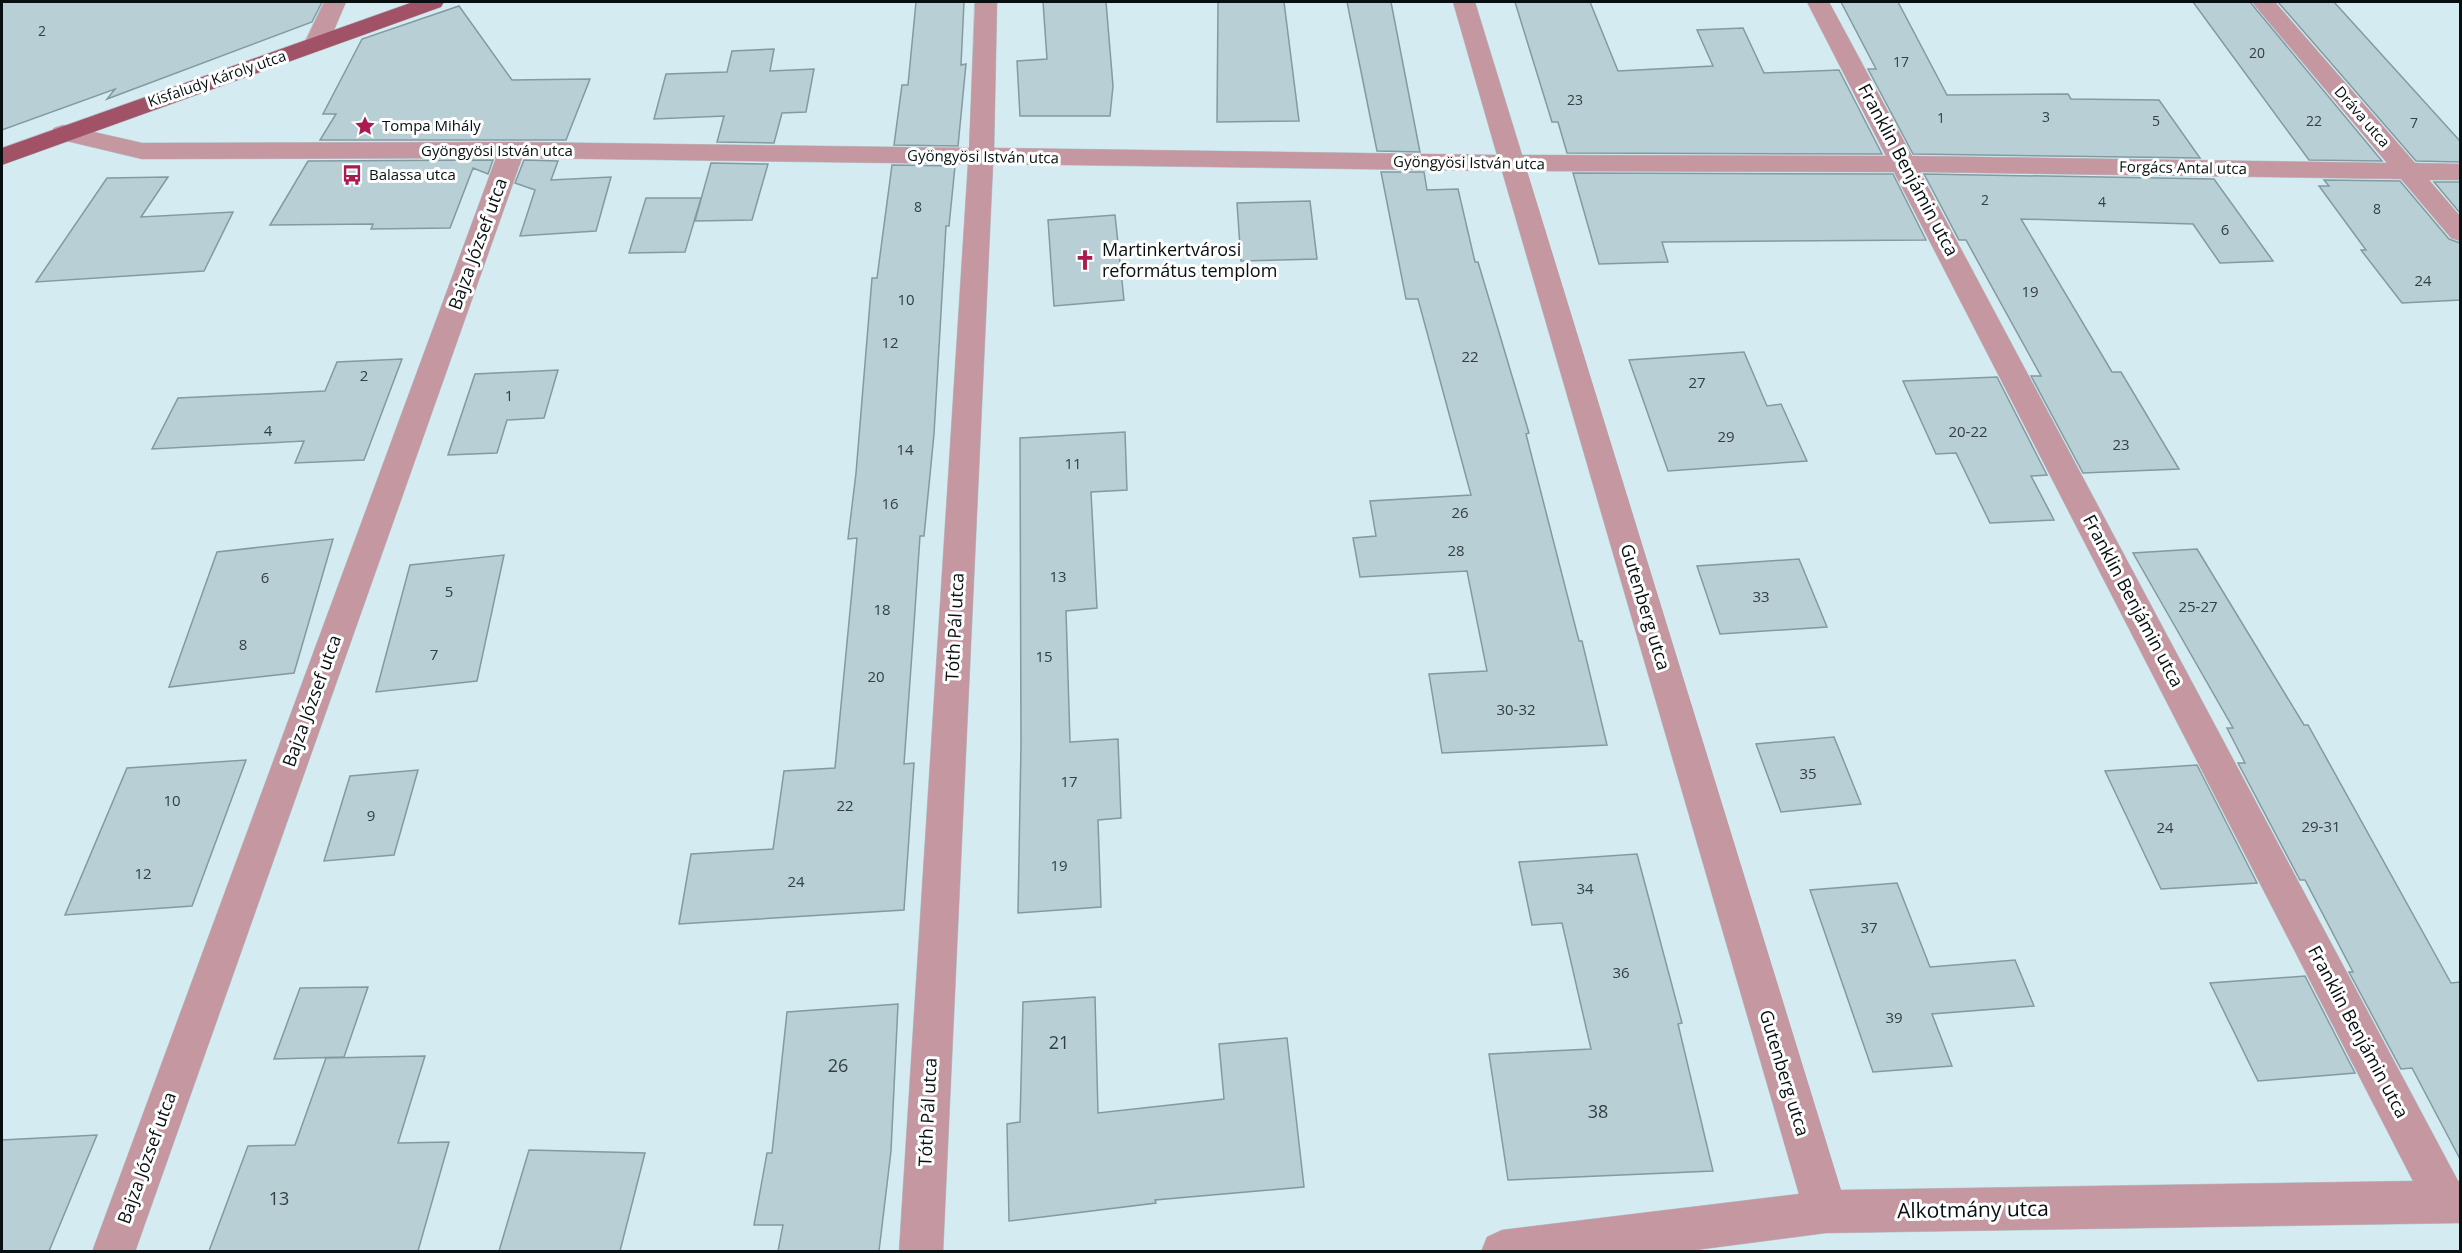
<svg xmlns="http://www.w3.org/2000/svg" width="2462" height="1253" font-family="'Open Sans',sans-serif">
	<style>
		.building { fill: #b7cfd5; stroke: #839aa0; stroke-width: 1.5 }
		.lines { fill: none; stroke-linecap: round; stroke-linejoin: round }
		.minor-casing { stroke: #b2c8cd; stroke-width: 1 }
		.major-casing { stroke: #b2c8cd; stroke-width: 1 }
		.minor { fill: #c597a0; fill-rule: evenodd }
		.major { fill: #a25266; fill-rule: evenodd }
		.labels { text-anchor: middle; stroke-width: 6; stroke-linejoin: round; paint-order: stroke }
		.far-number-label { font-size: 14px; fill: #333f42 }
		.far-street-label { font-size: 15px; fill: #070f11; stroke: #fff }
		.far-poi-label { font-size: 15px; fill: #070f11; stroke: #fff; text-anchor: start }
		.number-label { font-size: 15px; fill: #333f42 }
		.street-label { font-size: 18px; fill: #070f11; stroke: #fff }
		.poi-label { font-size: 18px; fill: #070f11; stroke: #fff; text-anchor: start }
		.near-number-label { font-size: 18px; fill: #333f42 }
		.near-street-label { font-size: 21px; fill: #070f11; stroke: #fff }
	</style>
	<rect width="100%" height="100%" fill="#d3ebf1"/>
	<path class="building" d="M2 2H322L312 22 107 99 115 89 2 130Z
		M916 2H964L961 65 966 64 958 146 894 145 902 85H908Z
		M1043 2H1106L1113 86 1110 116H1020L1017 61 1047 59Z
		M1218 2H1284L1299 121 1217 122Z
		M1347 2H1391L1420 152 1377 151Z
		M1515 2H1590L1618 71 1713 66 1697 30 1743 28 1764 73 1839 70 1882 154 1567 153 1558 122H1552Z
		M1841 2H1898L1947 95 2068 94 2071 99 2159 100 2200 158 1913 154 1868 69H1876Z
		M2193 2H2250L2382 161 2309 160Z
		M2278 2H2334L2460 141V162L2416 161Z
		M459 6 512 80 590 79 566 140H320L336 114H323L362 39Z
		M774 49 770 71 814 69 806 112 782 113 774 143 717 142 724 116 654 119 666 74 727 72 732 51Z
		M493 160 488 174 473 168 450 228 371 229 373 224 270 225 308 161Z
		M524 160 558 161 551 180 611 177 596 231 520 236 535 190 515 183Z
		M711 163 768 164 752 220 695 221Z
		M892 165 955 166 949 226H946L934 434 924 536H920L913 639 904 764 914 763 904 910 679 924 691 854 773 849 784 771 835 768 857 538 848 539 856 473 872 278H877Z
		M1381 172H1424L1427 190 1458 189 1475 262H1478L1529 433 1526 434 1579 641H1582L1607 745 1442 753 1429 674 1487 671 1467 571 1360 577 1353 538 1376 536 1370 501 1471 495 1418 299H1406Z
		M1573 173 1893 174 1926 240 1662 242 1668 262 1599 264Z
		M1924 174 2214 179 2273 261 2220 263 2193 224 2021 219 2112 372H2121L2179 469 2083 473 2031 376H2041L1966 240H1959Z
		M168 177 141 217 233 212 204 271 36 282 107 178Z
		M2324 180 2400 181 2449 239 2460 243V300L2402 303 2361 250H2366L2319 186H2329Z
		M2434 182H2460V213Z
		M646 198H701L685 252 629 253Z
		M1310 201 1317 259 1241 261 1237 203Z
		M1115 215 1124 300 1054 306 1048 220Z
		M1744 352 1767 406 1781 404 1807 461 1668 471 1629 360Z
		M402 359 364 460 295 463 304 441 152 449 178 398 325 391 337 362Z
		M558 370 544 418 507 420 497 453 448 455 475 374Z
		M1997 377 2047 475 2031 476 2054 520 1990 523 1956 453 1936 454 1903 381Z
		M1125 432 1127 490 1091 492 1097 608 1066 611 1070 742 1118 739 1121 818 1098 820 1101 907 1018 913 1021 745 1020 438Z
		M333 539 294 673 169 687 217 552Z
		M2197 549 2304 725H2308L2451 983 2460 982V1159L2412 1068 2401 1069 2349 972H2353L2305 880H2300L2238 763H2245L2227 728H2233L2133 553Z
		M504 555 477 681 376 692 410 565Z
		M1799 559 1827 627 1720 634 1697 566Z
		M1834 737 1861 804 1781 812 1756 744Z
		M246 760 192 906 65 915 127 768Z
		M2197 765 2257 883 2161 889 2105 771Z
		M418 770 394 855 324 861 350 776Z
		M1637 854 1682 1023 1678 1024 1713 1171 1508 1180 1489 1054 1591 1049 1562 923 1532 925 1519 862Z
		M1897 883 1930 967 2015 960 2034 1006 1932 1014 1952 1066 1873 1072 1810 890Z
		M2305 976 2355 1073 2258 1081 2210 983Z
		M368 987 344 1057 274 1059 300 988Z
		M1095 997 1098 1113 1224 1099 1219 1044 1287 1038 1304 1187 1155 1200 1156 1203 1009 1221 1007 1124 1020 1122 1023 1002Z
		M898 1004 891 1151 879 1251H778L783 1225H754L767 1153H772L787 1012Z
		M425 1056 398 1143 449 1142 418 1251H209L248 1146 295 1145 326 1058Z
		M97 1135 49 1251H2V1140Z
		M529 1150 645 1153 620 1251H499Z"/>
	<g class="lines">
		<g class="minor-casing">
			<path id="minor" d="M324 2H346L328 44 324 49 316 51 308 49 304 44Z
				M975 2H997L994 148 1497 155 1453 2H1475L1522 155 1886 156 1807 2H1829L1912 156 2387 163 2252 2H2275L2415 163 2460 164V180H2429L2460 216V241L2451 238 2401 179 1920 172 2458 1181H2460V1223L1826 1233 1680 1252H1481L1487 1237 1502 1230 1799 1194 1502 171 993 164 943 1252H899L968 164 522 158 135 1252H92L496 158 142 159 54 138 51 133 54 128 63 125 142 143 512 142 969 148ZM1527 171 1894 172 2413 1181 1841 1190Z"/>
		</g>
		<g class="major-casing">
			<path id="major" d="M413 2H444L441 7 2 165V148Z"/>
		</g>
		<use href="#minor" class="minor"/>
		<use href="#major" class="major"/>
	</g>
	<defs>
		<g id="sight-bare" transform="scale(1.62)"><path d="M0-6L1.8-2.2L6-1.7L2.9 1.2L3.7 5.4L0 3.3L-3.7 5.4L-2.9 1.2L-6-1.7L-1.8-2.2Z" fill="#ab1b52" stroke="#fff" stroke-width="2.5" paint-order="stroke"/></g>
		<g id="bus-bare" transform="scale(1.62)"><path d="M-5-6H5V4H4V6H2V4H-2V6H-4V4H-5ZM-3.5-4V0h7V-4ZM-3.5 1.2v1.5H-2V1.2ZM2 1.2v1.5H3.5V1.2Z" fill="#ab1b52" stroke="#fff" stroke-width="2.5" paint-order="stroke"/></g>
		<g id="church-bare" transform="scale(1.62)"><path d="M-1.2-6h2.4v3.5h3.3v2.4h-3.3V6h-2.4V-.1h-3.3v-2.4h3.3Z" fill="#ab1b52" stroke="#fff" stroke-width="2.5" paint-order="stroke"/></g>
	</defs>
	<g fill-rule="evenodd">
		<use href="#sight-bare" x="365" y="126"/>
		<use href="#bus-bare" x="352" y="175"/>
		<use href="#church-bare" x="1085" y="260"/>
	</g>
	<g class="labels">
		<g class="far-number-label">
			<text x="42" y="36">2</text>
			<text x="2257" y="58">20</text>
			<text x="1901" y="67">17</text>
			<text x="1575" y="105">23</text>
			<text x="2046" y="122">3</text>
			<text x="1941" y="123">1</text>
			<text x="2156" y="126">5</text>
			<text x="2314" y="126">22</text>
			<text x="2414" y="128">7</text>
			<text x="1985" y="205">2</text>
			<text x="2102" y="207">4</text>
			<text x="918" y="212">8</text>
			<text x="2377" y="214">8</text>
		</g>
		<g class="far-street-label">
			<text transform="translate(217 79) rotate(-19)" y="5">Kisfaludy Károly utca</text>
			<text transform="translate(2362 117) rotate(49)" y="5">Dráva utca</text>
			<text x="497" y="156">Gyöngyösi István utca</text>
			<text transform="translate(983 157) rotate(1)" y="5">Gyöngyösi István utca</text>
			<text transform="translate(1469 163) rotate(1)" y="5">Gyöngyösi István utca</text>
			<text transform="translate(2183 168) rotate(1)" y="5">Forgács Antal utca</text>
		</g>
		<g class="far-poi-label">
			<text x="382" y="131">Tompa Mihály</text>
			<text x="369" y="180">Balassa utca</text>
		</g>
		<g class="number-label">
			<text x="2225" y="235">6</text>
			<text x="2423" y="286">24</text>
			<text x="2030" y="297">19</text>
			<text x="906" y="305">10</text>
			<text x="890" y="348">12</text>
			<text x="1470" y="362">22</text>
			<text x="364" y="381">2</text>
			<text x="1697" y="388">27</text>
			<text x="509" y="401">1</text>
			<text x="268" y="436">4</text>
			<text x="1968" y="437">20-22</text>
			<text x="1726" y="442">29</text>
			<text x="2121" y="450">23</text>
			<text x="905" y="455">14</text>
			<text x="1073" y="469">11</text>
			<text x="890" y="509">16</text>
			<text x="1460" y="518">26</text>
			<text x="1456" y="556">28</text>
			<text x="1058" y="582">13</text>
			<text x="265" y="583">6</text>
			<text x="449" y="597">5</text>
			<text x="1761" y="602">33</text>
			<text x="2198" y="612">25-27</text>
			<text x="882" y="615">18</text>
			<text x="243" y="650">8</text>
			<text x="434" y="660">7</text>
			<text x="1044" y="662">15</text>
			<text x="876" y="682">20</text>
			<text x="1516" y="715">30-32</text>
			<text x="1808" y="779">35</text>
			<text x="1069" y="787">17</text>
			<text x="172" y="806">10</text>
			<text x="845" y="811">22</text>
			<text x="371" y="821">9</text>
			<text x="2321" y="832">29-31</text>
			<text x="2165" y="833">24</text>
			<text x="1059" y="871">19</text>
			<text x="143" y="879">12</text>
			<text x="796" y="887">24</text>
			<text x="1585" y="894">34</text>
			<text x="1869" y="933">37</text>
			<text x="1621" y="978">36</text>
			<text x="1894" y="1023">39</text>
		</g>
		<g class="street-label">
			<text transform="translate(1908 170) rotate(62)" y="6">Franklin Benjámin utca</text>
			<text transform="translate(478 244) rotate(-70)" y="6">Bajza József utca</text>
			<text transform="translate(2133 601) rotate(62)" y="6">Franklin Benjámin utca</text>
			<text transform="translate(1645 607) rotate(73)" y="6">Gutenberg utca</text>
			<text transform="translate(955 627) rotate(-87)" y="6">Tóth Pál utca</text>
			<text transform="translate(312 701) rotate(-70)" y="6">Bajza József utca</text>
			<text transform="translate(2358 1032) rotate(62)" y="6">Franklin Benjámin utca</text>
			<text transform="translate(1784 1073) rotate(73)" y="6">Gutenberg utca</text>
			<text transform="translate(928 1112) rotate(-87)" y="6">Tóth Pál utca</text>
			<text transform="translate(147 1158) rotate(-70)" y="6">Bajza József utca</text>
		</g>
		<g class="poi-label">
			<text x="1102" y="256">Martinkertvárosi<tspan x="1102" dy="21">református templom</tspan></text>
		</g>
		<g class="near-number-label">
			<text x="1059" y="1049">21</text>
			<text x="838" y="1072">26</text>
			<text x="1598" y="1118">38</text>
			<text x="279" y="1205">13</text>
		</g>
		<g class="near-street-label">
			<text transform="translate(1973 1210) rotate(-1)" y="7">Alkotmány utca</text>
		</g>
	</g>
	<rect width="2462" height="1253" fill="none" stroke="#070f11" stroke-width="6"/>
</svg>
